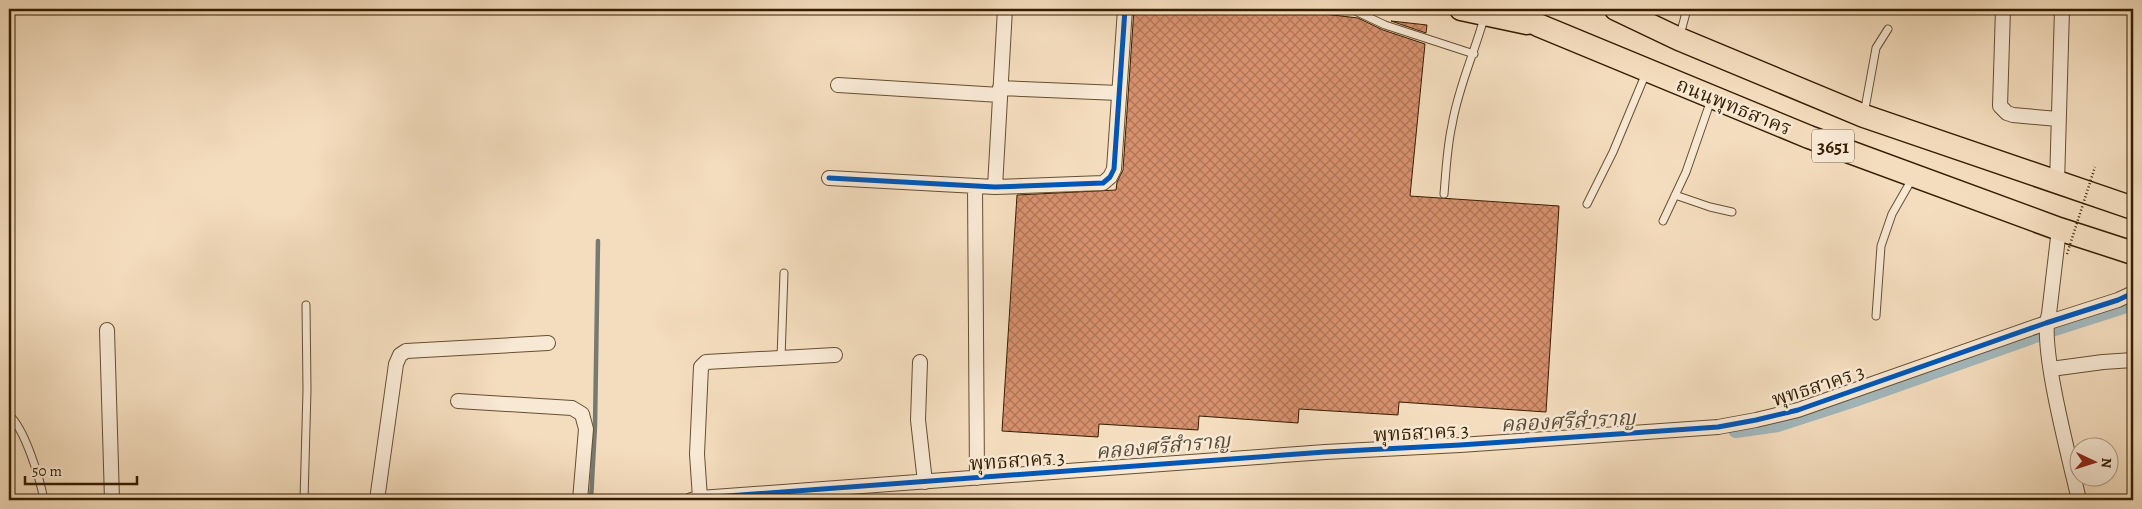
<svg xmlns="http://www.w3.org/2000/svg" width="2142" height="509" font-family="Alegreya,'Noto Serif Thai',serif">
	<style>
		.lines { fill: none; stroke-linecap: round; stroke-linejoin: round }
		.stream { stroke: #777a71; stroke-width: 4.5 }
		.canal { stroke: #a2b8bd; stroke-width: 16 }
		.building { fill: url(#building-cross-hatch); stroke: #361e00 }
		.service-casing { stroke: #664e30; stroke-width: 9 }
		.minor-casing { stroke: #664e30; stroke-width: 16 }
		.primary-casing { stroke: #361e00; stroke-width: 25 }
		.service { stroke: #f8e9d5; stroke-width: 7 }
		.minor { stroke: #f8e9d5; stroke-width: 14 }
		.primary { stroke: #f4ddbe; stroke-width: 22 }
		.path-bridge { stroke: #361e00; stroke-width: 2.5; stroke-dasharray: 1 2.5; stroke-linecap: butt }
		.cycleway-casing { stroke: #f8e9d5; stroke-width: 8 }
		.cycleway { stroke: #0057b8; stroke-width: 5 }
		.labels { text-anchor: middle; stroke-width: 5; stroke-linejoin: round; paint-order: stroke }
		.shield { fill: #f8e9d5; stroke: #705b40; stroke-width: 1 }
		.shield-label { font-size: 19px; font-weight: bold; fill: #361e00 }
		.street-label { font-size: 20px; fill: #361e00; stroke: #f8e9d5 }
		.water-label { font-size: 21px; font-style: italic; fill: #564c39; stroke: #f8e9d5 }
	</style>
	<defs>
		<pattern id="building-cross-hatch" width="8" height="8" patternUnits="userSpaceOnUse" patternTransform="scale(1.25)"><rect width="8" height="8" fill="#d6906d"/><path d="M0 0l8 8M0 8l8-8" fill="none" stroke="#ae7557"/></pattern>
	</defs>
	<rect width="100%" height="100%" fill="#f4ddbe"/>
	<filter id="stains"><feTurbulence type="fractalNoise" baseFrequency=".004" numOctaves="4"/><feColorMatrix values="0 0 0 0 .2 0 0 0 0 .09 0 0 0 0 .02 0 0 0 .5 -.17"/></filter>
	<radialGradient id="worn" r=".72"><stop offset=".6" stop-color="#630" stop-opacity="0"/><stop offset="1" stop-color="#630" stop-opacity=".3"/></radialGradient>
	<g class="lines">
		<path class="stream" d="M591 500 595 426 598 241"/>
		<path class="canal" d="M1736 430 1778 424 1855 399 2052 329 2133 303"/>
	</g>
	<path class="building" d="M1134 9H1324V14L1358 18 1383 30 1425 44 1410 196 1559 206 1546 412 1399 402 1398 415 1299 409 1298 423 1199 416 1198 430 1099 424 1098 437 1002 431 1017 195 1116 190 1117 182 1123 170Z
		M1391 21 1427 25 1426 33Z"/>
	<g class="lines">
		<g class="service-casing">
			<path id="service" d="M1351 9 1385 25 1474 54
				M1680 35 1687 9
				M1864 114 1876 48 1888 29
				M1444 194C1446 171 1447 147 1452 125 1458 88 1474 54 1484 18
				M1675 195 1710 207 1732 212
				M1587 204 1613 152 1646 73
				M1663 221 1686 172 1711 100
				M1876 316 1881 246 1892 214 1912 179
				M781 358 784 273
				M9 415C25 429 40 479 44 500
				M304 500 307 390 306 305"/>
		</g>
		<g class="minor-casing">
			<path id="minor" d="M2003 9 2000 106 2007 113 2013 115 2058 119
				M838 85 1000 95
				M1000 88 1119 93
				M829 178 995 187 1103 183 1110 177 1114 169 1125 9
				M2057 183 2062 9
				M975 186 977 478
				M995 187 1005 9
				M2059 229 2049 314C2038 343 2071 464 2079 500
				M107 330 112 500
				M920 362 918 420 925 482
				M2051 369 2103 362 2133 360
				M458 401 572 408 582 414 586 429 580 500
				M700 498 697 454 701 367 706 362 835 355
				M377 500 396 364 400 355 406 351 548 343
				M691 500 700 498 1325 452 1460 445 1718 427 1756 420 1798 410 2046 323 2118 300 2133 293"/>
		</g>
		<g class="primary-casing">
			<path id="primary" d="M1461 9 1527 23
				M1510 9 1538 25 1809 137 2059 229 2133 253
				M1616 9 1679 39 1864 116 2133 208"/>
		</g>
		<use href="#service" class="service"/>
		<use href="#minor" class="minor"/>
		<use href="#primary" class="primary"/>
		<path class="path-bridge" d="M2067 254 2095 167"/>
		<g class="cycleway-casing">
			<path id="cycleway" d="M829 178 995 187 1103 183 1110 177 1114 169 1125 9
				M691 500 700 498 1325 452 1460 445 1718 427 1756 420 1798 410 2046 323 2118 300 2133 293"/>
		</g>
		<use href="#cycleway" class="cycleway"/>
	</g>
	<g class="labels">
		<rect class="shield" x="1812" y="129.5" width="42" height="33" rx="4"/>
		<g class="shield-label">
			<text x="1833" y="153">3651</text>
		</g>
		<g class="street-label">
			<text transform="translate(1734 106) rotate(22)" y="7">ถนนพุทธสาคร</text>
			<text transform="translate(1818 385) rotate(-18)" y="7">พุทธสาคร 3</text>
			<text transform="translate(1421 432) rotate(-3)" y="7">พุทธสาคร 3</text>
			<text transform="translate(1017 460) rotate(-4)" y="7">พุทธสาคร 3</text>
		</g>
		<g class="water-label">
			<text transform="translate(1568 421) rotate(-3)" y="7">คลองศรีสำราญ</text>
			<text transform="translate(1163 446) rotate(-5)" y="7">คลองศรีสำราญ</text>
		</g>
	</g>
	<rect width="2142" height="509" fill="none" stroke="#f4ddbe" stroke-width="30"/>
	<rect x="10" y="10" width="2122" height="489" fill="none" stroke="#361e00" stroke-width="2.5"/>
	<rect x="15" y="15" width="2112" height="479" fill="none" stroke="#361e00"/>
	<g transform="translate(2094 462) rotate(94)"><circle r="24" fill="#f8e9d5" stroke="#aa9880"/>
	<path d="M0-4L9 19L0 12L-9 19Z" fill="#8f2418"/>
	<text y="-8" font-size="14" font-weight="bold" text-anchor="middle" fill="#361e00">N</text>
	</g>
	<path d="M25 476v8h112v-8" fill="none" stroke="#361e00" stroke-width="2.5"/>
	<text x="32" y="476" font-size="15" fill="#361e00" stroke="#f8e9d5" stroke-width="4" paint-order="stroke">50 m</text>
	<rect width="100%" height="100%" filter="url(#stains)"/>
	<rect width="100%" height="100%" fill="url(#worn)"/>
</svg>
